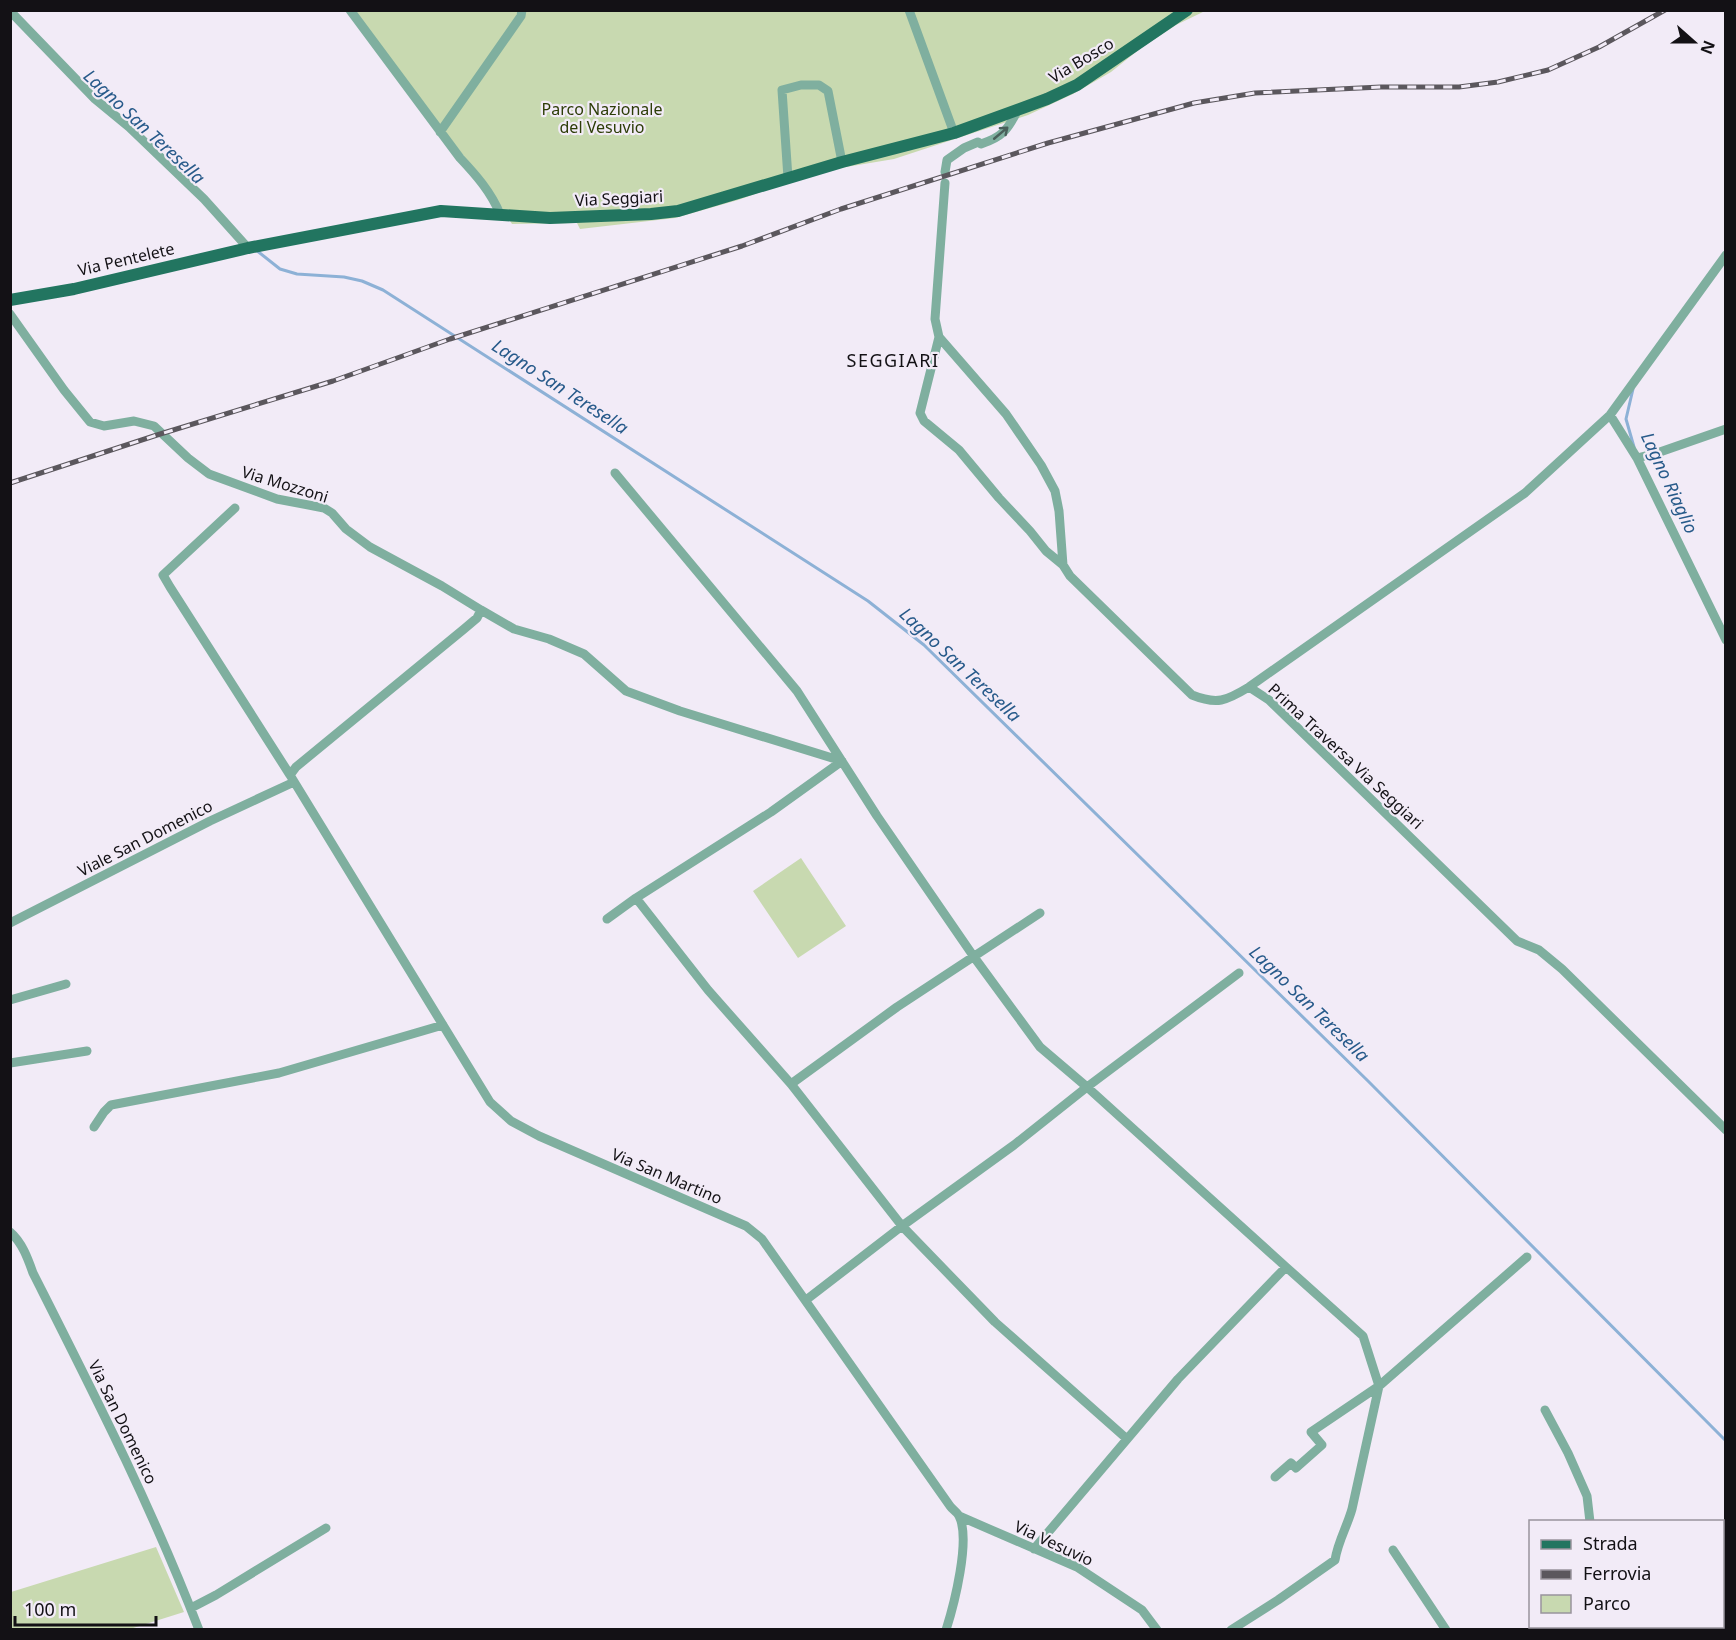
<svg xmlns="http://www.w3.org/2000/svg" width="1736" height="1640" font-family="'Noto Sans',sans-serif">
	<style>
		.green { fill: #c8d9b0 }
		.lines { fill: none; stroke-linecap: round; stroke-linejoin: round }
		.stream { stroke: #8db1d6; stroke-width: 3 }
		.minor { stroke: #7faf9f; stroke-width: 9 }
		.major { stroke: #227560; stroke-width: 12 }
		.highway { stroke: #145d4b; stroke-width: 14 }
		.rail-casing { stroke: #5b575d; stroke-width: 5 }
		.rail { stroke: #f2ebf7; stroke-width: 3; stroke-dasharray: 9; stroke-linecap: butt }
		.oneway { stroke: #49605a }
		.labels { text-anchor: middle; stroke-width: 4.5; stroke-linejoin: round; paint-order: stroke }
		.street-label { font-size: 16px; fill: #131115; stroke: #f2ebf7 }
		.park-label { font-size: 16px; fill: #2d3d07; stroke: #f2ebf7 }
		.water-label { font-size: 18px; font-style: italic; fill: #275a8a; stroke: #f2ebf7 }
		.neighbourhood-label { font-size: 18px; letter-spacing: 1.5px; fill: #131115; stroke: #f2ebf7 }
	</style>
	<rect width="100%" height="100%" fill="#f2ebf7"/>
	<path class="green" d="M349 11H1205L1176 25 1141 48 1111 72 1073 94 1028 115 894 159 840 168 802 177 738 200 675 218 580 229 577 223 512 224 489 188Z
		M801 858 846 926 798 958 753 891Z
		M156 1547 184 1612 130 1629H11V1592Z"/>
	<g class="lines">
		<path class="stream" d="M256 250 280 269 297 274 344 277 362 281 383 290 868 601 924 645 1368 1081 1726 1441
			M1633 389 1626 419 1634 447"/>
		<path class="minor" d="M350 10 460 158C476 175 491 192 500 214
			M909 10 954 133
			M10 11 95 99 129 127 204 199 248 248
			M440 132 521 16 522 10
			M945 172 947 160 964 148 978 142 981 144C1002 137 1008 130 1017 111
			M788 178 782 90 801 85H819L828 91 842 162
			M945 183 935 319 939 337 1006 414 1041 465 1055 491 1059 511 1063 565 1070 576 1192 695C1217 705 1226 701 1249 687L1525 493 1610 415 1726 255
			M10 314 64 390 90 422 104 426 134 421 154 426 188 458 209 474 277 499 324 508 332 513 346 529 370 547 442 586 481 610 477 618 464 629 296 767 290 775 490 1102 511 1121 539 1136 746 1226 762 1239 950 1506C952 1509 958 1513 959 1516 971 1539 954 1605 946 1630
			M939 337 920 413 924 421 959 450 999 498 1030 531 1046 551 1063 565
			M1610 415 1637 458 1657 453 1726 429
			M1637 458 1726 640
			M615 473 797 691 877 816 974 957 1040 1047 1087 1087 1286 1267
			M235 508 163 575 170 587 290 775
			M481 610 514 629 549 639 584 654 626 691 680 711 842 761
			M1249 687 1269 700 1517 941 1539 950 1562 969 1726 1130
			M636 898 708 990 791 1084 902 1226 995 1322 1127 1439
			M607 919 636 898 771 812 842 761
			M10 923 210 821 294 782
			M10 1000 66 984
			M10 1063 87 1051
			M791 1084 897 1007 1040 913
			M94 1127 104 1112 111 1105 279 1073 443 1025
			M10 1232C22 1242 28 1259 33 1273 92 1390 152 1507 199 1630
			M806 1300 902 1226 1014 1145 1087 1087 1239 973
			M1545 1410 1568 1453 1587 1496 1590 1522
			M1275 1477 1291 1463 1296 1468 1322 1445 1311 1432 1379 1386 1527 1257
			M959 1516 1077 1567 1142 1610 1157 1630
			M1034 1549 1178 1379 1286 1267 1363 1336 1379 1386 1352 1509C1347 1527 1338 1541 1335 1560L1278 1600 1231 1630
			M1393 1550 1446 1630
			M191 1608 216 1595 326 1528
			M1555 1630 1562 1626"/>
		<path class="major" d="M10 300 74 289 248 248 441 211 550 218 651 214 678 211 842 162 954 133 1047 99 1077 85 1187 10"/>
		<path class="highway" d="M1722 1589 1726 1588
			M1722 1606 1726 1605
			M1610 1630 1618 1626
			M1656 1630 1664 1626"/>
		<g class="rail-casing">
			<path id="rail" d="M10 483 157 435 333 381 450 339 742 246 841 209 1048 143 1194 103 1255 93 1381 87H1459L1498 82 1548 70 1599 47 1665 10"/>
		</g>
		<use href="#rail" class="rail"/>
	</g>
	<defs><path id="oneway-shaft" d="M-6 0H5M1.5-3L5.5 0L1.5 3" fill="none" stroke-width="1.6" stroke-linecap="round" stroke-linejoin="round" transform="scale(1.5)"/></defs>
	<use class="oneway" href="#oneway-shaft" transform="translate(1001 133) rotate(-40)"/>
	<g class="labels">
		<g class="street-label">
			<text transform="translate(1081 60) rotate(-31)" y="6">Via Bosco</text>
			<text transform="translate(619 198) rotate(-3)" y="6">Via Seggiari</text>
			<text transform="translate(126 259) rotate(-13)" y="6">Via Pentelete</text>
			<text transform="translate(285 484) rotate(17)" y="6">Via Mozzoni</text>
			<text transform="translate(1346 756) rotate(43)" y="6">Prima Traversa Via Seggiari</text>
			<text transform="translate(145 838) rotate(-27)" y="6">Viale San Domenico</text>
			<text transform="translate(667 1176) rotate(23)" y="6">Via San Martino</text>
			<text transform="translate(123 1422) rotate(64)" y="6">Via San Domenico</text>
			<text transform="translate(1054 1543) rotate(25)" y="6">Via Vesuvio</text>
		</g>
		<g class="park-label">
			<text x="602" y="115">Parco Nazionale<tspan x="602" dy="18">del Vesuvio</tspan></text>
		</g>
		<g class="water-label">
			<text transform="translate(144 127) rotate(43)" y="6">Lagno San Teresella</text>
			<text transform="translate(560 387) rotate(33)" y="6">Lagno San Teresella</text>
			<text transform="translate(1669 483) rotate(65)" y="6">Lagno Riaglio</text>
			<text transform="translate(960 665) rotate(43)" y="6">Lagno San Teresella</text>
			<text transform="translate(1309 1004) rotate(44)" y="6">Lagno San Teresella</text>
		</g>
		<g class="neighbourhood-label">
			<text x="893" y="367">SEGGIARI</text>
		</g>
	</g>
	<rect width="1736" height="1640" fill="none" stroke="#131115" stroke-width="24"/>
	<rect x="1529" y="1520" width="195" height="108" fill="#f2ebf7" stroke="#99949d" stroke-width="1.5"/>
	<rect x="1541" y="1540" width="30" height="9" fill="#227560" stroke="#99949d" stroke-width="1.5"/>
	<text x="1583" y="1550" font-size="18" fill="#131115">Strada</text>
	<rect x="1541" y="1570" width="30" height="9" fill="#5b575d" stroke="#99949d" stroke-width="1.5"/>
	<text x="1583" y="1580" font-size="18" fill="#131115">Ferrovia</text>
	<rect x="1541" y="1595" width="30" height="18" fill="#c8d9b0" stroke="#99949d" stroke-width="1.5"/>
	<text x="1583" y="1610" font-size="18" fill="#131115">Parco</text>
	<g transform="translate(1694 42) rotate(111)" stroke="#f2ebf7" stroke-width="4.5" paint-order="stroke">
	<path d="M0-4.5L10 22L0 15L-10 22Z" fill="#131115"/>
	<text y="-9" font-size="16" font-weight="bold" text-anchor="middle" fill="#131115">N</text>
	</g>
	<path d="M15 1616v9h141v-9" fill="none" stroke="#131115" stroke-width="3"/>
	<text x="24" y="1616" font-size="18" fill="#131115" stroke="#f2ebf7" stroke-width="4.5" paint-order="stroke">100 m</text>
</svg>
